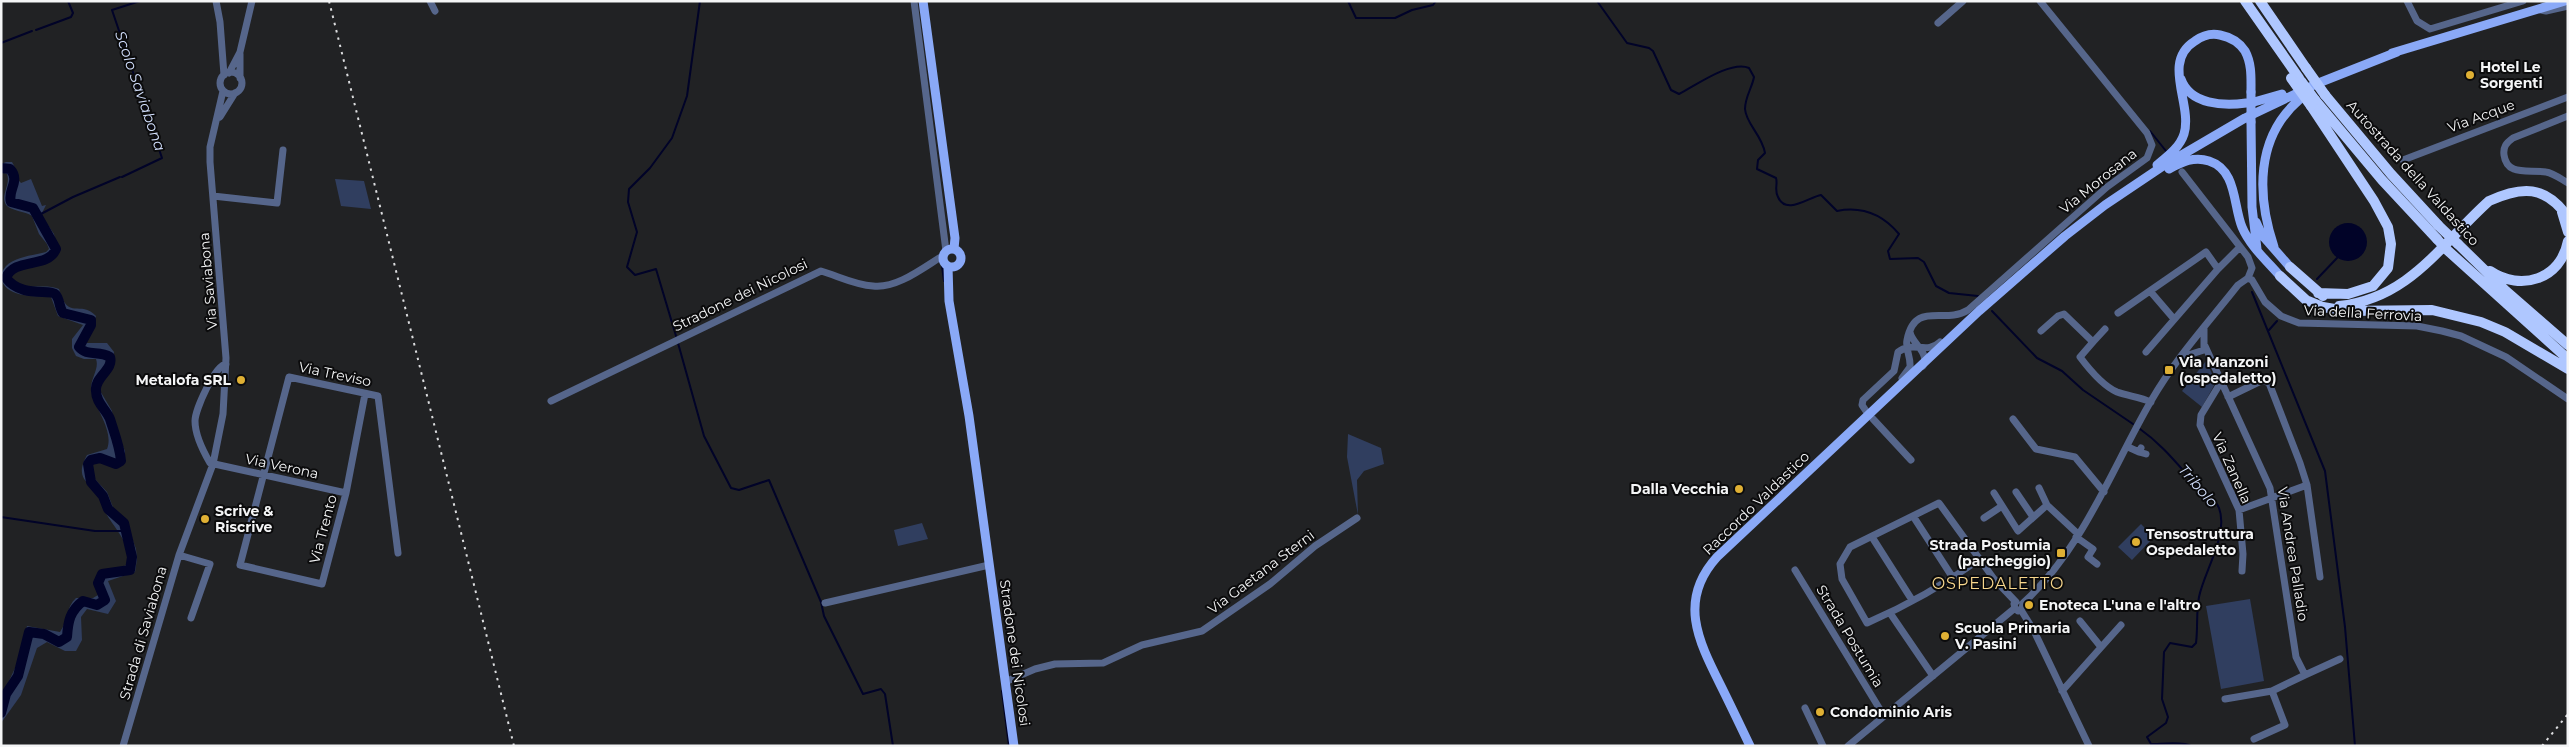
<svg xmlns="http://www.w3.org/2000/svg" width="2569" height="747" font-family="Montserrat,sans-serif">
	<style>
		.green { fill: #303e5f }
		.water { fill: #010328 }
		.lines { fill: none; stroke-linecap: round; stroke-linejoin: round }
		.stream { stroke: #010328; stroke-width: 2 }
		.river { stroke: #010328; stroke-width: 10 }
		.minor { stroke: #56668b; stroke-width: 7 }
		.major { stroke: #8aa9f7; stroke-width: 9 }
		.highway { stroke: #afc7ff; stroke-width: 10 }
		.rail { stroke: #dcdddf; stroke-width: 2; stroke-dasharray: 2.5 5; stroke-linecap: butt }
		.major-bridge { stroke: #8aa9f7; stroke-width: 9 }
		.highway-bridge { stroke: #afc7ff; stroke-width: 10 }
		.poi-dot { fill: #dfb034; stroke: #0b0b0c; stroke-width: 2 }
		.labels { text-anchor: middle; stroke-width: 4; stroke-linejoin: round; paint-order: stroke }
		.poi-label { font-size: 14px; font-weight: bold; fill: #f4f5f6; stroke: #0b0b0c; text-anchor: start }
		.street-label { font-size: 14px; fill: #f4f5f6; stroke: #0b0b0c }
		.water-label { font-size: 15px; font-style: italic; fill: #d2dffd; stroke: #0b0b0c }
		.quarter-label { font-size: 16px; letter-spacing: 1px; fill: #f8d78d; stroke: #0b0b0c }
	</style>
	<rect width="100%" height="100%" fill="#212224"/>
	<path class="green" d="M6 162H12C17 169 15 177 21 183L31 179 42 206 46 205 41 215 54 234 58 254 13 270 9 279C23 293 43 282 59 289 68 322 80 299 96 316L86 343H107L114 352 112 367 99 389 112 411 114 427 125 451V460L117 468 99 461 91 464 93 477 107 492 114 510 126 522 136 549 137 559 135 572 108 581 116 601 108 614 87 609 81 617 82 640 76 651H65L47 642 37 648 21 695 1 723V698L16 666 27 626 60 632C68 621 66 607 76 598H93L98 595 99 590 95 580 99 573C108 568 120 569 129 564 131 545 116 530 107 515 104 510 103 504 100 498 91 482 73 480 87 455L107 449C114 431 96 410 92 393 88 381 100 370 96 359H84L76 356 72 348V339L83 325 58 316 51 297C37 296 8 298 2 281 0 276 2 270 6 266 15 257 34 255 46 252L49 249 47 244 39 234 32 216C25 211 11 211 6 205 0 195 11 185 7 174L1 172V164Z
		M335 179 364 181 371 209 341 206Z
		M2206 361 2216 382 2202 407 2182 391Z
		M1348 434 1381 448 1384 464 1364 471 1357 480 1358 515 1347 457Z
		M922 523 928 539 898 546 894 530Z
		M2141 524 2154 537 2132 560 2118 547Z
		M2250 599 2264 681 2221 689 2206 606Z"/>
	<path class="water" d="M2329 242a19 19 0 1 1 38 0a19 19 0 1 1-38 0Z"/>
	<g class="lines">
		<path class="stream" d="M1348 1 1356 18H1395L1412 10 1433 5 1436 1
			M1597 1 1627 43 1649 48 1653 51 1671 90 1679 94C1695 86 1731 60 1749 68L1754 77C1752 88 1745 97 1745 109 1746 124 1762 135 1765 153L1758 160 1757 169 1776 178C1778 184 1774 190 1778 197 1786 216 1809 197 1821 195L1837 211C1862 206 1883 215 1899 234L1888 251 1890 259 1918 258 1924 262 1936 286 1949 293 1978 296
			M36 30 71 17 73 13 68 1
			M1 43 32 31
			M2150 131 2166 151
			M122 177 162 158 112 10 140 1
			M39 215 73 197 120 177
			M942 266 944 281
			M2317 279 2337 258
			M2252 292 2325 471 2345 627 2355 746
			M1992 311 2037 358 2062 371 2083 390 2133 424
			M2269 330 2277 321
			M676 336 656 269 635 275 627 267 637 232 628 202 629 189 650 168 672 138 687 96 700 1
			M678 343 704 436 731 488 739 490 769 480 821 602 824 616 863 694 881 689 885 694 893 746
			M2140 429C2160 443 2174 460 2190 478 2198 488 2214 496 2219 508 2229 534 2204 572 2199 597 2196 613 2198 628 2196 643L2192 647 2170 643 2164 652 2162 699 2168 717 2166 723 2147 737 2151 744C2161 744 2185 741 2191 746
			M1 517 95 531H126
			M1002 691 1009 746"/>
		<path class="river" d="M1 168 10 169C21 181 7 190 11 202L33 208 56 249C48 269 14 257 6 278 22 299 51 288 56 295 60 300 59 307 63 313L91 320V325L79 347C87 357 99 350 110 357 114 370 94 377 96 391 96 403 106 409 110 419 114 432 120 447 121 461L116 464 100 458 91 460 88 464 91 482 103 496 108 509 124 523 132 557 130 570 102 574 98 583 105 600 97 605 83 601C70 611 68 621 67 637L59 642 44 634 29 632 18 676 6 694 1 713"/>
		<path class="minor" d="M216 1 220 22 224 75
			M430 1 435 11
			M914 1 946 251
			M2407 1 2417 21 2430 29 2523 1
			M2541 10 2546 11 2568 6
			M1938 23 1963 1
			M240 54V78
			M220 83a11 11 0 1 1 22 0a11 11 0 1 1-22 0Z
			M229 73 240 52 252 1
			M2568 116 2513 138C2506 143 2503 147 2504 155 2507 177 2529 169 2546 172 2553 173 2561 179 2568 183
			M220 117 235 93
			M2403 160 2568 97
			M2182 172 2248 257 2252 268 2248 278
			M213 196 277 203 283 150
			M2248 278 2252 280 2265 302 2281 316 2299 323 2417 326 2442 331 2461 336 2506 357 2568 399
			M2150 291 2174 319
			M2118 313 2206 252 2218 269
			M2041 331 2058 316 2064 314 2093 342 2080 357C2089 369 2103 386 2117 392 2128 396 2140 397 2151 402
			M1910 332C1912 344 1930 352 1923 366
			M2093 342 2105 329
			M2205 346 2270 488 2296 657 2305 675 2272 691 2225 699
			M2146 352 2218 269 2239 248
			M2182 357 2204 350V329
			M226 364C215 365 195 410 195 421 195 435 203 451 210 463L346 493
			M1902 378 1910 367C1911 357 1905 349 1907 340 1915 300 1944 325 1968 310L2107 187 2147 158 2152 145 2147 133 2040 1
			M2221 382 2201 415 2200 425 2239 510 2243 554 2242 571
			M365 394 346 493 322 584 240 565 289 377 378 396 398 553
			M2228 397 2263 380 2269 383 2300 463 2307 485 2320 577
			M551 401 821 271C838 276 855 285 873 286 897 289 924 267 944 255
			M1866 411 1862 405 1863 400 1894 371 1898 352C1914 340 1926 355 1940 342
			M1873 419 1911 460
			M2013 419 2036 449 2075 457 2104 492
			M2128 447 2139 452 2141 448
			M2139 452 2146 454
			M2039 488 2047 505
			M2016 492 2033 517
			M1994 493 2018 531 2047 505 2078 534
			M2239 510 2307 485
			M1913 516 1953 578
			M1984 518 2002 506
			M1872 537 1912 600
			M2076 537 2093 549 2088 557 2097 564
			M179 555 210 564 191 618
			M1980 559C1945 584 1906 606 1867 623L1842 579 1840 564 1850 547 1939 503 1994 579 2016 602
			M1795 570 1884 716
			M825 603 989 565
			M2015 608 2018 611 2022 609 2023 603C2083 549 2111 470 2151 401 2175 359 2208 323 2238 285L2248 278
			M2021 610 2034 631 2089 746
			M1890 613 1933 676
			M2080 621 2101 647
			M2305 675 2340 659
			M1005 682 1035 669 1055 664 1103 663 1142 645 1202 631 1270 584 1315 546 1357 518
			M2062 691 2121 625
			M1805 708 1823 746
			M2254 739 2285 725 2272 691
			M123 746 179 555 213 464 223 414 226 358 210 162V147L223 91
			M1848 746 2015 608 2014 604"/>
		<path class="major" d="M923 1 955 238 954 249
			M2392 53 2565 1
			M2181 79C2190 105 2224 106 2246 103
			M2254 102 2282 94
			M2251 122 2252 207 2257 249
			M2157 165C2168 156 2180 147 2184 134 2193 104 2161 62 2195 41 2202 36 2211 33 2220 35 2230 37 2239 42 2245 51 2252 64 2251 78 2251 92
			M2169 169C2182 162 2194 156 2209 161 2237 170 2233 205 2242 227 2250 246 2267 261 2280 276
			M2256 222 2262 235 2290 267
			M2274 247C2257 196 2255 137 2300 99
			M943 258a9 9 0 1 1 18 0a9 9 0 1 1-18 0Z
			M948 266 949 301 969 416 1014 746
			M1750 746C1740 725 1730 704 1720 684 1698 640 1678 600 1717 557L1979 311 2065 236 2105 205 2163 166 2245 118 2316 84 2397 52"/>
		<path class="highway" d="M2245 1 2299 78
			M2260 1 2306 68
			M2325 95 2391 174 2438 225
			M2315 100 2382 180 2437 239
			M2311 106 2374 201 2388 227 2391 244 2388 268 2373 286 2348 294 2318 293
			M2562 212 2568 232
			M2458 244 2506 291 2568 345
			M2446 249 2568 359
			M2290 267 2323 296
			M2490 271C2521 292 2561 279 2568 241
			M2280 276 2306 300 2323 307 2346 311 2432 310 2481 322 2505 332 2568 369
			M2339 306C2410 298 2440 245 2489 201 2522 186 2545 185 2568 217"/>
		<path class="rail" d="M329 1 514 746
			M2542 746 2568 714"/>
		<path class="major-bridge" d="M2251 122V92"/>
		<path class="highway-bridge" d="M2306 68 2325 95
			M2291 78 2311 106
			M2301 81 2315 100
			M2438 225 2458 244
			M2437 239 2446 249"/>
	</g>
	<g class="poi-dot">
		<circle cx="2470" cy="75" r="5"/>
		<rect x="2164" y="365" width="10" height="10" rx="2.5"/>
		<circle cx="241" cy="380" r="5"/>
		<circle cx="1739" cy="489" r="5"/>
		<circle cx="205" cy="519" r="5"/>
		<circle cx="2136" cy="542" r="5"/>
		<rect x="2056" y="548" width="10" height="10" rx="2.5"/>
		<circle cx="2029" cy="605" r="5"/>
		<circle cx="1945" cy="636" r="5"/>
		<circle cx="1820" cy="712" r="5"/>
	</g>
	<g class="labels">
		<g class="poi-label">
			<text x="2480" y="72">Hotel Le<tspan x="2480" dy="16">Sorgenti</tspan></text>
			<text x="2179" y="367">Via Manzoni<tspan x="2179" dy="16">(ospedaletto)</tspan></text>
			<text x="231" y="385" text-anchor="end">Metalofa SRL</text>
			<text x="1729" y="494" text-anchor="end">Dalla Vecchia</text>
			<text x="215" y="516">Scrive &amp;<tspan x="215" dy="16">Riscrive</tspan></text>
			<text x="2146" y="539">Tensostruttura<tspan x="2146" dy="16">Ospedaletto</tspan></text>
			<text x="2051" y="550" text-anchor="end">Strada Postumia<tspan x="2051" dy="16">(parcheggio)</tspan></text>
			<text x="2039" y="610">Enoteca L'una e l'altro</text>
			<text x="1955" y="633">Scuola Primaria<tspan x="1955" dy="16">V. Pasini</tspan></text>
			<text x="1830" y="717">Condominio Aris</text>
		</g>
		<g class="street-label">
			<text transform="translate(2481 116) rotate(-20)" y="5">Via Acque</text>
			<text transform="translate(2413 173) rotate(48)" y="5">Autostrada della Valdastico</text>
			<text transform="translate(2098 181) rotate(-39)" y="5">Via Morosana</text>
			<text transform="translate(208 281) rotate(-95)" y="5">Via Saviabona</text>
			<text transform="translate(740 295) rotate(-26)" y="5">Stradone dei Nicolosi</text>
			<text transform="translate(2363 313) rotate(3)" y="5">Via della Ferrovia</text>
			<text transform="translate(335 374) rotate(12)" y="5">Via Treviso</text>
			<text transform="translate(282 466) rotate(12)" y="5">Via Verona</text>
			<text transform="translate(2232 468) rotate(66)" y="5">Via Zanella</text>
			<text transform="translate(1756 503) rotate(-44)" y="5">Raccordo Valdastico</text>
			<text transform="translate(323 529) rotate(-75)" y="5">Via Trento</text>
			<text transform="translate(2293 554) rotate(81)" y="5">Via Andrea Palladio</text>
			<text transform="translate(1261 572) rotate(-37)" y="5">Via Gaetana Sterni</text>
			<text transform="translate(143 633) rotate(-74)" y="5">Strada di Saviabona</text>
			<text transform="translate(1850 636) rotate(59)" y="5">Strada Postumia</text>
			<text transform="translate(1015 653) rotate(82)" y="5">Stradone dei Nicolosi</text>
		</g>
		<g class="water-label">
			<text transform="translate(140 91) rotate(71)" y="5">Scolo Saviabona</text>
			<text transform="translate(2198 486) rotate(49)" y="5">Tribolo</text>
		</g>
		<g class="quarter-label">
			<text x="1998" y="589">OSPEDALETTO</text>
		</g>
	</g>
	<rect width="2569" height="747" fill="none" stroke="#f4f5f6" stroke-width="5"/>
</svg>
